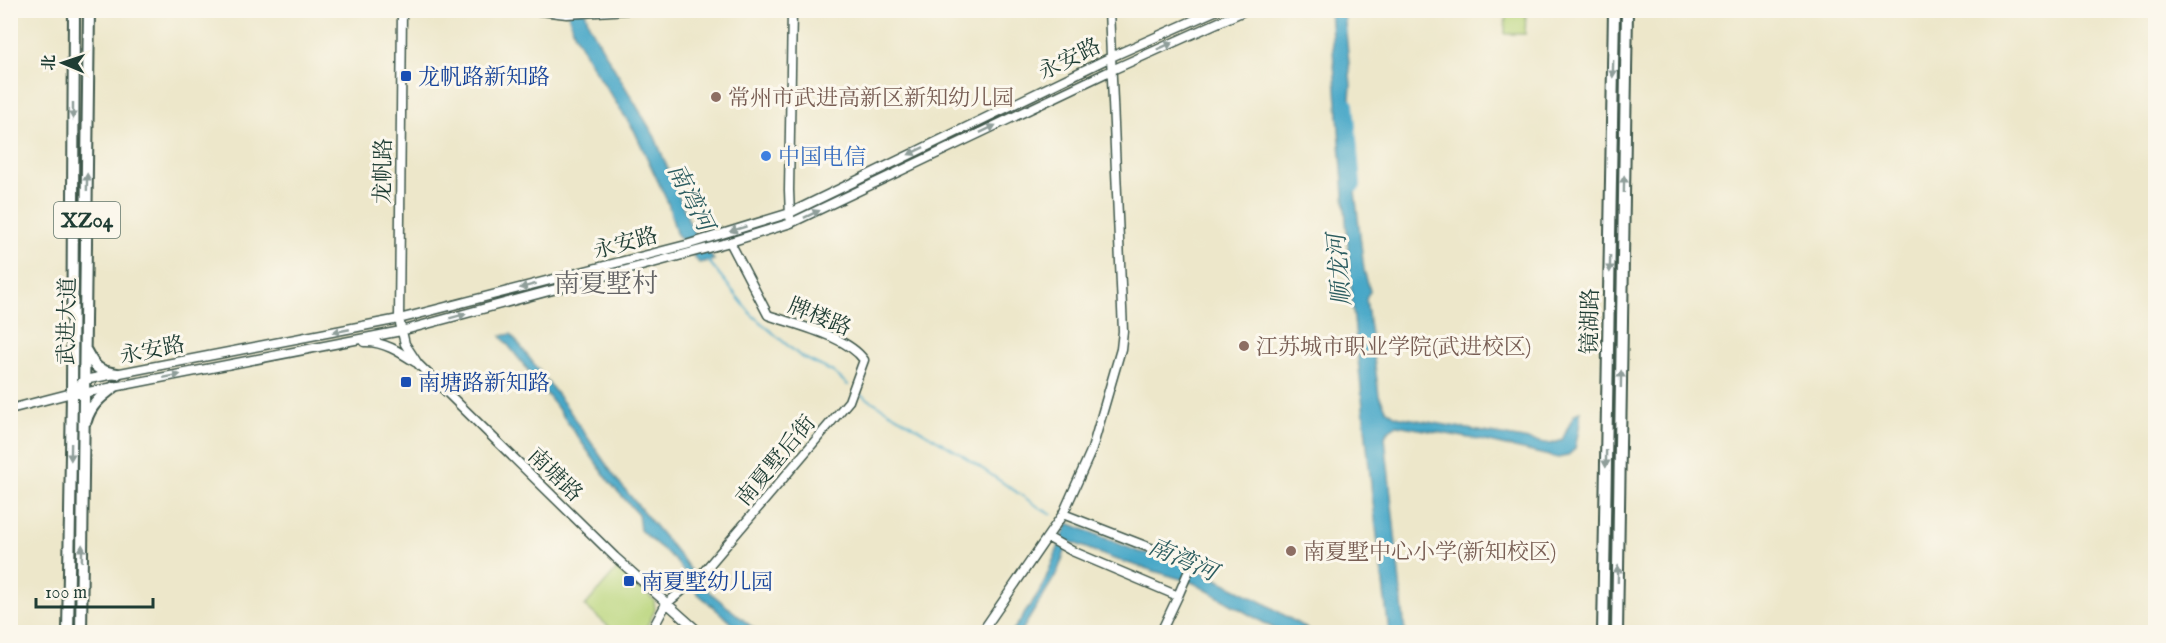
<svg xmlns="http://www.w3.org/2000/svg" width="2166" height="643" font-family="'IM FELL English','Noto Serif SC',serif">
	<style>
		.green { fill: #b9d57b; stroke: #6c8958; stroke-width: 1.5 }
		.water { fill: #4aa8c8; stroke: #34727e; stroke-width: 1.5 }
		.lines { fill: none; stroke-linecap: round; stroke-linejoin: round }
		.stream { stroke: #4aa8c8; stroke-width: 2 }
		.river { stroke: #4aa8c8; stroke-width: 14 }
		.minor-casing { stroke: #3e564a; stroke-width: 11 }
		.major-casing { stroke: #3e564a; stroke-width: 14 }
		.minor { stroke: #fff; stroke-width: 8 }
		.major { stroke: #fff; stroke-width: 10 }
		.oneway { fill: #8f9e9a }
		.transit-dot { fill: #1a4fb4; stroke: #fbf7ec; stroke-width: 2 }
		.education-dot { fill: #8d6e63; stroke: #fbf7ec; stroke-width: 2 }
		.shop-dot { fill: #3f7fe0; stroke: #fbf7ec; stroke-width: 2 }
		.labels { text-anchor: middle; stroke-width: 6; stroke-linejoin: round; paint-order: stroke }
		.shield { fill: #fbf7ec; stroke: #61756b; stroke-width: 1.5 }
		.shield-label { font-size: 21px; font-weight: bold; fill: #1f3d34 }
		.street-label { font-size: 22px; fill: #1f3d34; stroke: #fbf7ec }
		.transit-label { font-size: 22px; fill: #164399; stroke: #fbf7ec; text-anchor: start }
		.education-label { font-size: 22px; fill: #785e54; stroke: #fbf7ec; text-anchor: start }
		.shop-label { font-size: 22px; fill: #366cbe; stroke: #fbf7ec; text-anchor: start }
		.water-label { font-size: 24px; font-style: italic; fill: #2c5d60; stroke: #fbf7ec }
		.quarter-label { font-size: 26px; fill: #646466; stroke: #fbf7ec }
	</style>
	<rect width="100%" height="100%" fill="#fbf7ec"/>
	<filter id="ink" filterUnits="userSpaceOnUse"><feTurbulence type="fractalNoise" baseFrequency=".0167" numOctaves="2"/><feDisplacementMap in="SourceGraphic" scale="12" xChannelSelector="R" yChannelSelector="G"/><feConvolveMatrix kernelMatrix="1 2 1 2 8 2 1 2 1" color-interpolation-filters="sRGB"/></filter>
	<filter id="wash" filterUnits="userSpaceOnUse"><feTurbulence type="fractalNoise" baseFrequency=".008" numOctaves="4" result="noise"/><feDisplacementMap in="SourceGraphic" scale="24" xChannelSelector="R" yChannelSelector="G"/><feGaussianBlur stdDeviation="1.35" result="paint"/><feColorMatrix in="noise" values="0 0 0 0 0 0 0 0 0 0 0 0 0 0 0 0 0 1.4 0 .05"/><feComposite in="paint" operator="in"/></filter>
	<g filter="url(#wash)">
		<rect width="100%" height="100%" fill="#ede7ca"/>
		<path class="green" d="M1506 11H1526L1525 34H1505Z
			M618 568 654 600 655 610 644 632H615L585 606Z"/>
		<path class="water" d="M567 11H585L589 24 608 58 655 137 692 229 714 260 699 263 676 233 668 203 634 130 592 66 575 35Z
			M1330 11H1344L1351 85 1348 130 1364 270 1370 291 1366 298 1379 395 1386 409 1396 416 1551 444 1562 440 1574 415 1580 411V423L1575 449 1567 456 1558 458 1480 440 1397 425 1388 431 1385 437 1405 632H1389L1372 495 1352 300Z
			M511 334 566 406 617 480 684 561 700 584 758 632H744L735 626 696 592 688 577 674 559 640 530 638 514 611 484 556 406 501 336Z
			M1068 523 1139 552 1175 558 1264 603 1312 632H1280L1194 583 1111 558 1069 541 1057 573 1021 632H1012L1042 588Z"/>
		<g class="lines">
			<path class="stream" d="M707 259 752 315 800 356 833 372 848 385
				M858 393 959 453 1043 510 1052 514"/>
			<path class="river" d="M1347 105 1354 185"/>
		</g>
	</g>
	<g filter="url(#ink)">
		<g class="lines">
			<g class="minor-casing">
				<path id="minor" d="M402 10 399 319 405 344 418 364 615 557 699 632
					M532 10 567 14 627 10
					M790 217 789 190 792 10
					M364 342C383 341 400 352 415 362
					M78 394 401 331 730 242 791 223 1112 70 1246 10
					M10 409 72 393 84 380 399 319 686 245 790 213 1111 57 1217 10
					M1063 514 1153 549 1189 554 1193 561 1178 596
					M1049 538 1072 551 1178 596 1161 632
					M651 632 666 604 700 576 849 401 864 360C847 336 796 325 768 315L730 242
					M982 632 1063 514 1092 449 1121 349 1123 331 1109 10"/>
			</g>
			<g class="major-casing">
				<path id="major" d="M86 351C95 368 98 371 117 374
					M86 421C90 405 102 396 114 387
					M68 632 72 393 74 10
					M81 632 89 10
					M1603 632 1614 10
					M1617 632 1627 10"/>
			</g>
			<use href="#minor" class="minor"/>
			<use href="#major" class="major"/>
		</g>
		<defs><path id="oneway-solid" d="M-6-.8H1V-3.2L6.5 0L1 3.2V.8H-6Z" transform="scale(1.5)"/></defs>
		<g class="oneway">
			<use href="#oneway-solid" transform="translate(1165 46) rotate(-24)"/>
			<use href="#oneway-solid" transform="translate(1613 69) rotate(91)"/>
			<use href="#oneway-solid" transform="translate(73 111) rotate(90)"/>
			<use href="#oneway-solid" transform="translate(988 129) rotate(-26)"/>
			<use href="#oneway-solid" transform="translate(916 151) rotate(154)"/>
			<use href="#oneway-solid" transform="translate(87 182) rotate(-89)"/>
			<use href="#oneway-solid" transform="translate(1624 184) rotate(-89)"/>
			<use href="#oneway-solid" transform="translate(812 214) rotate(-25)"/>
			<use href="#oneway-solid" transform="translate(738 229) rotate(163)"/>
			<use href="#oneway-solid" transform="translate(1610 264) rotate(91)"/>
			<use href="#oneway-solid" transform="translate(528 286) rotate(165)"/>
			<use href="#oneway-solid" transform="translate(458 316) rotate(-15)"/>
			<use href="#oneway-solid" transform="translate(341 331) rotate(169)"/>
			<use href="#oneway-solid" transform="translate(172 376) rotate(-11)"/>
			<use href="#oneway-solid" transform="translate(1621 379) rotate(-89)"/>
			<use href="#oneway-solid" transform="translate(71 452) rotate(91)"/>
			<use href="#oneway-solid" transform="translate(1606 459) rotate(91)"/>
			<use href="#oneway-solid" transform="translate(82 553) rotate(-89)"/>
			<use href="#oneway-solid" transform="translate(1618 574) rotate(-89)"/>
		</g>
	</g>
	<g class="transit-dot">
		<rect x="400" y="70" width="12" height="12" rx="3"/>
		<rect x="400" y="376" width="12" height="12" rx="3"/>
		<rect x="623" y="575" width="12" height="12" rx="3"/>
	</g>
	<g class="education-dot">
		<circle cx="716" cy="97" r="6"/>
		<circle cx="1244" cy="346" r="6"/>
		<circle cx="1291" cy="551" r="6"/>
	</g>
	<circle class="shop-dot" cx="766" cy="156" r="6"/>
	<g class="labels">
		<rect class="shield" x="54" y="202" width="66" height="36" rx="4.5"/>
		<g class="shield-label">
			<text x="87" y="227">XZ04</text>
		</g>
		<g class="street-label">
			<text transform="translate(1069 58) rotate(-26)" y="8">永安路</text>
			<text transform="translate(382 171) rotate(-89)" y="8">龙帆路</text>
			<text transform="translate(625 242) rotate(-15)" y="8">永安路</text>
			<text transform="translate(820 316) rotate(22)" y="8">牌楼路</text>
			<text transform="translate(66 321) rotate(-89)" y="8">武进大道</text>
			<text transform="translate(1589 321) rotate(-89)" y="8">镜湖路</text>
			<text transform="translate(152 349) rotate(-11)" y="8">永安路</text>
			<text transform="translate(775 460) rotate(-50)" y="8">南夏墅后街</text>
			<text transform="translate(556 474) rotate(44)" y="8">南塘路</text>
		</g>
		<g class="transit-label">
			<text x="418" y="84">龙帆路新知路</text>
			<text x="418" y="390">南塘路新知路</text>
			<text x="641" y="589">南夏墅幼儿园</text>
		</g>
		<g class="education-label">
			<text x="728" y="105">常州市武进高新区新知幼儿园</text>
			<text x="1256" y="354">江苏城市职业学院(武进校区)</text>
			<text x="1303" y="559">南夏墅中心小学(新知校区)</text>
		</g>
		<g class="shop-label">
			<text x="778" y="164">中国电信</text>
		</g>
		<g class="water-label">
			<text transform="translate(691 197) rotate(63)" y="8">南湾河</text>
			<text transform="translate(1339 270) rotate(-95)" y="8">顺龙河</text>
			<text transform="translate(1183 559) rotate(24)" y="8">南湾河</text>
		</g>
		<g class="quarter-label">
			<text x="606" y="292">南夏墅村</text>
		</g>
	</g>
	<rect width="2166" height="643" fill="none" stroke="#fbf7ec" stroke-width="36"/>
	<g transform="translate(63 63) rotate(272)" stroke="#fbf7ec" stroke-width="4.5" paint-order="stroke">
	<path d="M0-4.5L10 22L0 15L-10 22Z" fill="#1f3d34"/>
	<text y="-9" font-size="16" font-weight="bold" text-anchor="middle" fill="#1f3d34">北</text>
	</g>
	<path d="M36 598v9h117v-9" fill="none" stroke="#1f3d34" stroke-width="3"/>
	<text x="45" y="598" font-size="18" fill="#1f3d34" stroke="#fbf7ec" stroke-width="4.5" paint-order="stroke">100 m</text>
</svg>
